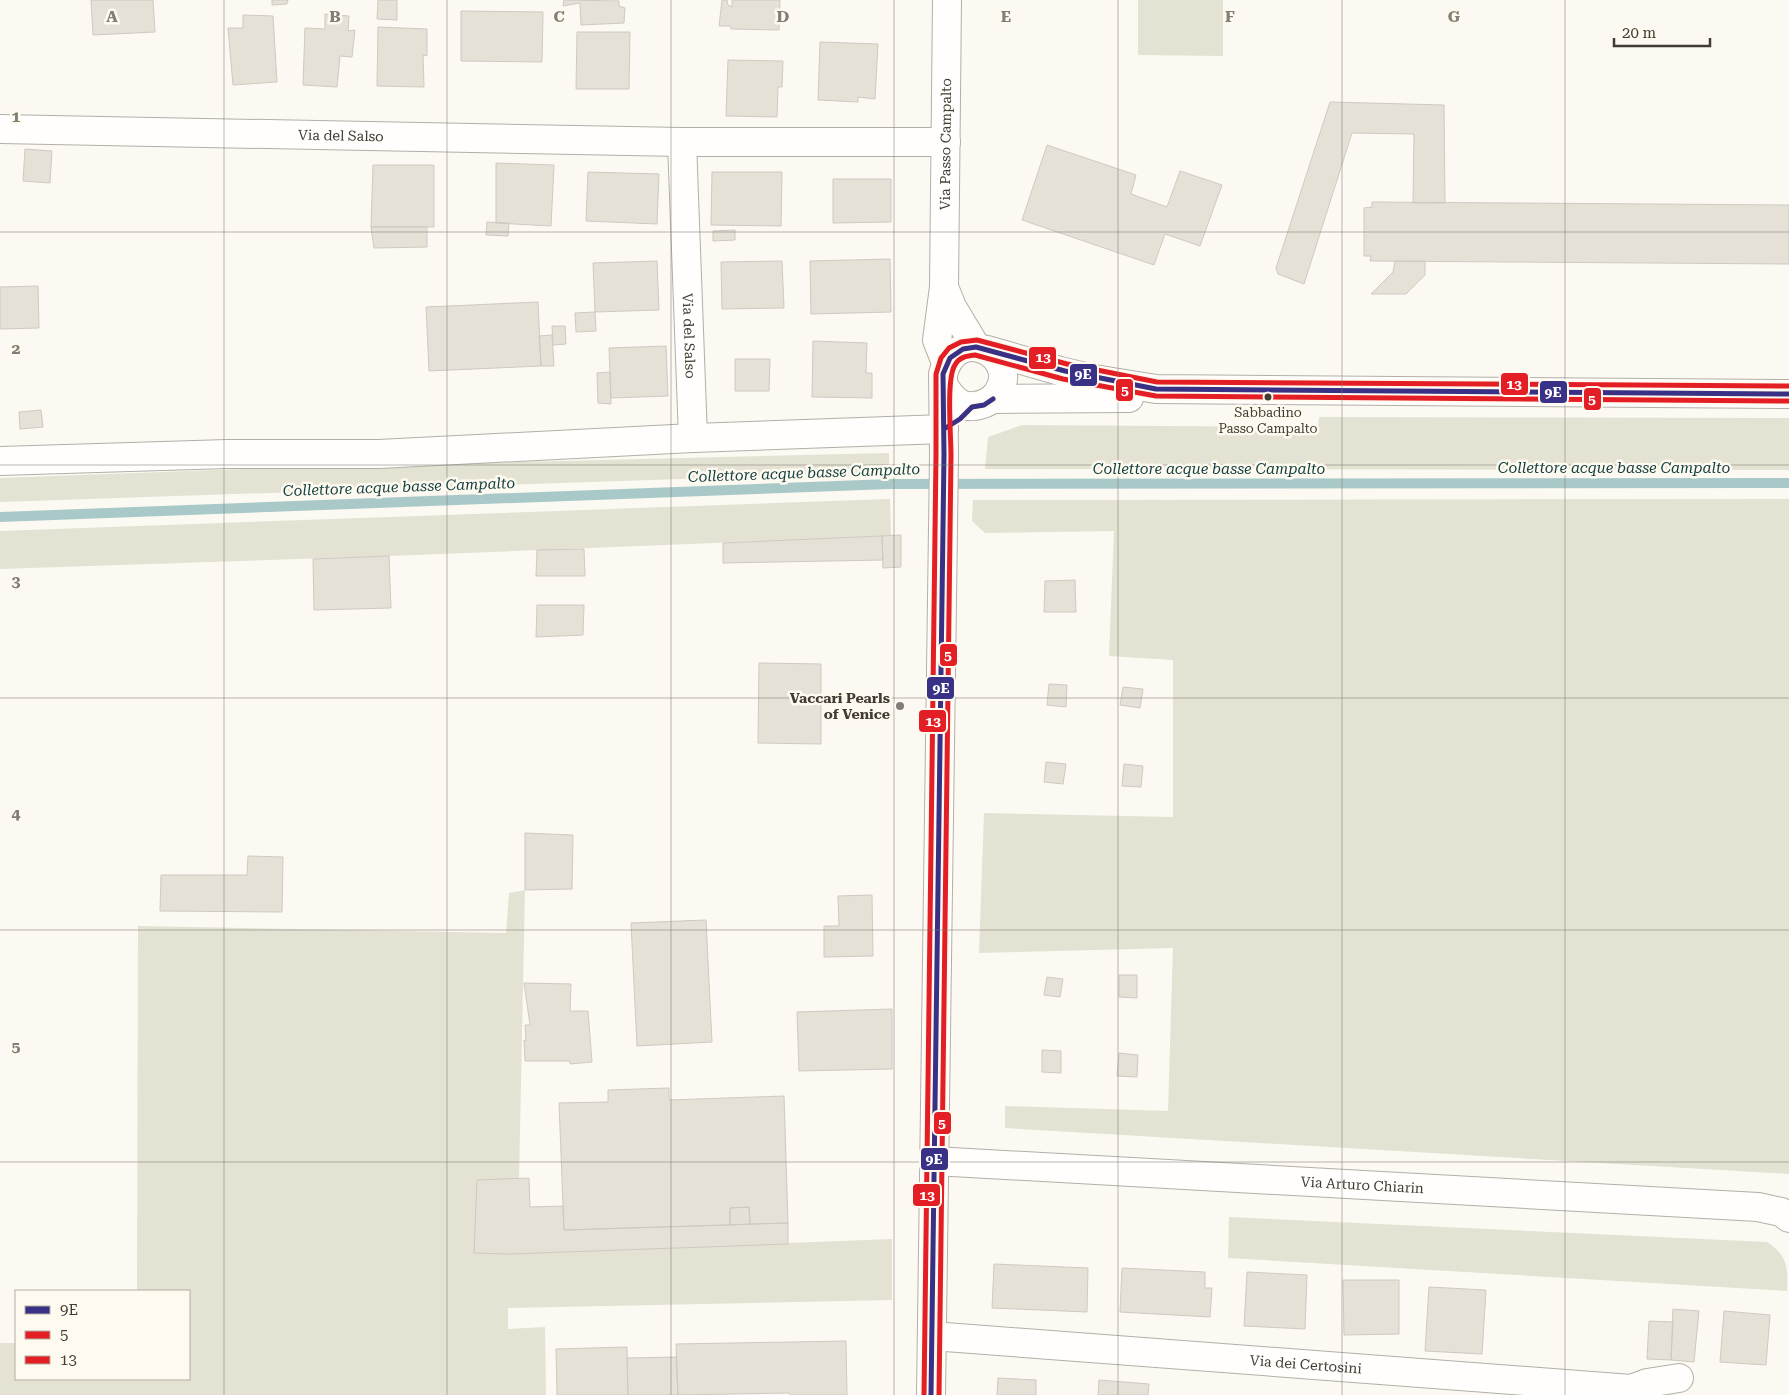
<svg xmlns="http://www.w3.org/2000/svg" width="1789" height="1395" font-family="'Roboto Serif',serif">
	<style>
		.green { fill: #e3e2d3 }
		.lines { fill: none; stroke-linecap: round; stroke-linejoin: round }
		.stream { stroke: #a8c9c8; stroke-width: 10 }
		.building { fill: #e6e1d7; stroke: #cecac2 }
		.minor-casing { stroke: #b2afa7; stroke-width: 30 }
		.minor { stroke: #fffefd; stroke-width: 28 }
		.bus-1-casing { stroke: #fffaef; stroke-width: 9 }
		.bus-2-casing { stroke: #fffaef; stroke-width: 9 }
		.bus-3-casing { stroke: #fffaef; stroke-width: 9 }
		.bus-1 { stroke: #393185; stroke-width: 5 }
		.bus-2 { stroke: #e31e24; stroke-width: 5 }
		.bus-3 { stroke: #e31e24; stroke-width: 5 }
		.grid { fill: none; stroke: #827e75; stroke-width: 1; stroke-opacity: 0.55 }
		.bus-dot { fill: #413b31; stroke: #fffaef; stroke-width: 2 }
		.poi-dot { fill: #827e75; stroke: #fffaef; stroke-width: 2 }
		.labels { text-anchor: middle; stroke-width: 5; stroke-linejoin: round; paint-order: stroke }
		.bus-label { font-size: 13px; fill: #413b31; stroke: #fffaef }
		.street-label { font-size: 14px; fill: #413b31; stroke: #fffaef }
		.poi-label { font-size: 14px; font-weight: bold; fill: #413b31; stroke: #fffaef; text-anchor: end }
		.water-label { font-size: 15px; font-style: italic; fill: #113f41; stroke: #fffaef }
		.grid-label { font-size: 16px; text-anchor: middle; font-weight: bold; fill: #827e75; stroke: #fffaef; stroke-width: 5; stroke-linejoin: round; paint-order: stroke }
		.line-badge { stroke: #fffaef; stroke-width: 2 }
		.badge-label { font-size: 14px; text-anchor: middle; font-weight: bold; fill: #fff }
	</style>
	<rect width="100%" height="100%" fill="#fcf9f2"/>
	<path class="green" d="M1138 0H1223V56L1138 55Z
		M1319 417 1789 418V470L985 469 988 437 1022 425 1318 427Z
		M889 453V472L0 502V478L267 468Z
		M890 499 891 536 389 556 0 569V531Z
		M1789 499V1174L1005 1128V1106L1168 1111 1173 948 979 953 984 813 1173 817V660L1109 656 1114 531 985 533 972 521 973 500Z
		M525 890 519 1179 477 1180 475 1253 509 1254 892 1239V1300L508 1308V1329L545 1327 546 1395H0V1343H16V1379H189V1291H137L138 926 506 933 509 893Z
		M1229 1217 1767 1242C1788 1256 1788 1268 1787 1291L1228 1258Z"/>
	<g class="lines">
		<path class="stream" d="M0 517 890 484 1789 483"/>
	</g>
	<path class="building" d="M91 0H153L155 32 93 35Z
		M272 0H288L287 4 272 5Z
		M378 0H397V20L377 19Z
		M564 0 619 1V6L625 8 624 23 581 25 580 3 563 6Z
		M722 0H727L728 5 732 7V0H780L779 30 731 29 730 26H719Z
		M461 11 543 12 542 62 461 61Z
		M325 14 349 16 348 31 355 30 352 57 340 56 337 87 303 85 305 28 325 29Z
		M243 15 273 16 277 82 233 85 228 28H243Z
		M378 27 427 29V56L423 55 424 87 377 86Z
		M577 32H630L629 89H576Z
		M820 42 878 44 875 99 858 97V102L818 100Z
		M728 60 783 61 782 87H778L777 117 726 116Z
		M1330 102 1444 105 1445 203H1413L1414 134 1352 133 1304 284 1278 274 1276 268Z
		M1047 145 1136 175 1131 194 1167 207 1180 171 1222 185 1200 246 1165 234 1154 265 1022 220Z
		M25 149 52 151 50 183 23 181Z
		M496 163 554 165 551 226 496 223Z
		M373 165H434V227H371Z
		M588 172 659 174 657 224 586 221Z
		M712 172H782L781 226 711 225Z
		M833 179H891V222L833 223Z
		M1372 202 1789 205V264L1370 261 1371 256H1364V208L1372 207Z
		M487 222 509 223 508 236 486 235Z
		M371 227H427V247L374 248Z
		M735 230V240L713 241V231Z
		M890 259 891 312 811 314 810 261Z
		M657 261 659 310 595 312 593 263Z
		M782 261 784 308 722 309 721 262Z
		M1395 261H1425V275L1406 294H1371L1393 272Z
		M38 286 39 328 0 329V287Z
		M538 302 541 366 429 371 426 307Z
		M595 312 596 331 576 332 575 313Z
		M552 326H565L566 344 553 345Z
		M552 335 554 366H541L539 336Z
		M813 341 867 343 866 373H872V398L812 397Z
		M666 346 668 396 611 398 609 348Z
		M735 359H770L769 391H735Z
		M610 372 611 404 598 403 597 373Z
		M41 410 43 427 20 429 19 412Z
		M901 535V567L883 568 882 536Z
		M882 536 883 560 723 563V543Z
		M584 549 585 576H536L537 550Z
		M389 556 391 608 314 610 313 559Z
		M1075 580 1076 612H1044L1045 581Z
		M537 605H584L583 635 536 637Z
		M759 663 821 664V744L758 743Z
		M1049 684 1067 685 1066 707 1047 705Z
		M1123 687 1143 689 1140 708 1120 705Z
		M1046 762 1066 764 1063 784 1044 782Z
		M1124 764 1143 766 1141 787 1122 786Z
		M525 833 573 835 572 889 525 890Z
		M248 856 283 857 282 912 160 911 161 875H247Z
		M872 895 873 956 824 957V926H839L838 896Z
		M706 920 712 1042 637 1046 631 923Z
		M1119 975H1137V998L1119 997Z
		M1047 977 1063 979 1060 997 1044 995Z
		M524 983 571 984 570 1011H588L592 1062 570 1064V1061H525L524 1040 526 1041 525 1025H530Z
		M892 1009V1069L799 1071 797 1012Z
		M1042 1050 1061 1051V1073L1042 1072Z
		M1119 1053 1138 1055 1137 1077 1117 1076Z
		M669 1088V1100L784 1096 788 1223 750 1224 749 1207 730 1208V1225L564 1230 559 1103 608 1102V1090Z
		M529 1178 530 1207 563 1206 564 1230 788 1223V1244L509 1254 474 1253 477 1180Z
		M749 1207 750 1224 730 1225V1208Z
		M994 1264 1088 1268 1087 1312 992 1308Z
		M1122 1268 1205 1272V1288H1212L1210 1317 1120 1312Z
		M1247 1272 1307 1275 1305 1329 1244 1326Z
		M1343 1280H1399V1334L1344 1335Z
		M1429 1287 1486 1290 1482 1354 1425 1351Z
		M1673 1309 1699 1311 1694 1362 1671 1360Z
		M1724 1311 1770 1315 1766 1365 1720 1362Z
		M1649 1321 1673 1322 1671 1360 1647 1359Z
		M846 1341 847 1395H790L789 1393 678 1395 676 1344Z
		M627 1347 628 1395H557L556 1349Z
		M676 1357 678 1395H628L627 1358Z
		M998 1378 1036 1380V1395H997Z
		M1099 1380 1149 1384 1148 1395H1098Z"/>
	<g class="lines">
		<g class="minor-casing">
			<g id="minor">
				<path id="s1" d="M0 129 682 142H946"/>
				<path id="s2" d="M682 142 693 438"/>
				<path d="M944 287 952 307 976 347"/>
				<path d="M987 350 1060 371 1094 379 1156 389 1789 394"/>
				<path id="s3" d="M946 363 937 340 944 287 947 0"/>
				<path d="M993 399 1129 398"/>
				<path d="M0 461 227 454H379L693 438 944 429"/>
				<path id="s4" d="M934 1161 1758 1207 1781 1212 1789 1218"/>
				<path id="s5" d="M932 1336 1631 1389 1647 1383 1679 1378"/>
				<path d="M931 1395 944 455 943 374C958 320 1023 358 997 394 991 401 984 405 974 406 959 408 951 397 944 386"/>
			</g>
		</g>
		<use href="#minor" class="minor"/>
		<g class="bus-1-casing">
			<path id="bus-1" d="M944 429 960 419 972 407 984 405 993 399
				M931 1395 944 455 943 374 950 358 963 349 976 347 1065 371 1156 389 1789 394"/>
		</g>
		<g class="bus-2-casing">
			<path id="bus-2" d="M939 1395 951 455C951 436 946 378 955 365 959 357 967 356 975 355L1063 379 1156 396 1789 401"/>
		</g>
		<g class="bus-3-casing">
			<path id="bus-3" d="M924 1395 936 455V374L941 358 949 348 961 342 977 340 1067 364 1157 382 1789 386"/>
		</g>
		<use href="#bus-1" class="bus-1"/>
		<use href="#bus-2" class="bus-2"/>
		<use href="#bus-3" class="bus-3"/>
	</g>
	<path class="grid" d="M224 0V1395M447 0V1395M671 0V1395M894 0V1395M1118 0V1395M1342 0V1395M1565 0V1395M0 232H1789M0 465H1789M0 698H1789M0 930H1789M0 1162H1789"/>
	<circle class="bus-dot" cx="1268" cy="397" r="4.5"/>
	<circle class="poi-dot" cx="900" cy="706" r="5"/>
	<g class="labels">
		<g class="bus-label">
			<text x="1268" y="417">Sabbadino<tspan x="1268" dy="16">Passo Campalto</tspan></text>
		</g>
		<g class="street-label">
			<text dy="5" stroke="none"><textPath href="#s1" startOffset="341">Via del Salso</textPath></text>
			<text dy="5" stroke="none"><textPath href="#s3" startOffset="221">Via Passo Campalto</textPath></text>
			<text dy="5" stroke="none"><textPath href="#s2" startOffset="194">Via del Salso</textPath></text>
			<text dy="5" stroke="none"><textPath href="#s4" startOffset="429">Via Arturo Chiarin</textPath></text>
			<text dy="5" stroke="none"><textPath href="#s5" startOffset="375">Via dei Certosini</textPath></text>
		</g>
		<g class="poi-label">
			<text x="890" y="703">Vaccari Pearls<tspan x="890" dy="16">of Venice</tspan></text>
		</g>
		<g class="water-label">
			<text x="1614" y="473">Collettore acque basse Campalto</text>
			<text x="1209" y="474">Collettore acque basse Campalto</text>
			<text transform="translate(804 473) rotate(-2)" y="5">Collettore acque basse Campalto</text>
			<text transform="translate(399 487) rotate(-2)" y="5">Collettore acque basse Campalto</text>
		</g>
	</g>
	<g class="grid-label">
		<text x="112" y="22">A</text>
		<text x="335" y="22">B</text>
		<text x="559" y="22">C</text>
		<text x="783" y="22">D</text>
		<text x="1006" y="22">E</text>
		<text x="1230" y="22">F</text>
		<text x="1454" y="22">G</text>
		<text x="16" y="122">1</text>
		<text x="16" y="354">2</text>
		<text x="16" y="587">3</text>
		<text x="16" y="819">4</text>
		<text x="16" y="1052">5</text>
	</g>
	<g class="line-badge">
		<rect x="1028" y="346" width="29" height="24" rx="5" fill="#e31e24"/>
		<rect x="1069" y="363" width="29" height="24" rx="5" fill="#393185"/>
		<rect x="1500" y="372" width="29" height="24" rx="5" fill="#e31e24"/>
		<rect x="1115" y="378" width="19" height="24" rx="5" fill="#e31e24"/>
		<rect x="1539" y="380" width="29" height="24" rx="5" fill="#393185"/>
		<rect x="1583" y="387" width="19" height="24" rx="5" fill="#e31e24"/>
		<rect x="939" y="643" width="19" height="24" rx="5" fill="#e31e24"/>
		<rect x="926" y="676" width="29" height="24" rx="5" fill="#393185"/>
		<rect x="918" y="709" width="29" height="24" rx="5" fill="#e31e24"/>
		<rect x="933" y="1111" width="19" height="24" rx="5" fill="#e31e24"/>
		<rect x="920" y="1147" width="29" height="24" rx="5" fill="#393185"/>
		<rect x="912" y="1183" width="29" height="24" rx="5" fill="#e31e24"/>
	</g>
	<g class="badge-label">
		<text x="1043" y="362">13</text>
		<text x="1083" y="379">9E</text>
		<text x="1514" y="389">13</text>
		<text x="1125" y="395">5</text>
		<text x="1553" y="397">9E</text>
		<text x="1592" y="404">5</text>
		<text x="948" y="660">5</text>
		<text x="941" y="693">9E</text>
		<text x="933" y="726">13</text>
		<text x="942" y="1128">5</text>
		<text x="934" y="1164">9E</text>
		<text x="927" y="1200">13</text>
	</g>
	<rect x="15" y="1290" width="175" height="90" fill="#fffaef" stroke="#b3aea3"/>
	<rect x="25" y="1306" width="25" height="8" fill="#393185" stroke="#b3aea3"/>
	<text x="60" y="1315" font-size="15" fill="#413b31">9E</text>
	<rect x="25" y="1331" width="25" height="8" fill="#e31e24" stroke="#b3aea3"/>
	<text x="60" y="1340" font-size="15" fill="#413b31">5</text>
	<rect x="25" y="1356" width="25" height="8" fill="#e31e24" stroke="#b3aea3"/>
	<text x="60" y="1365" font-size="15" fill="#413b31">13</text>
	<path d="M1614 38v8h96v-8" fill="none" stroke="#413b31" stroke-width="2.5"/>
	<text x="1622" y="38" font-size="15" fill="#413b31" stroke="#fffaef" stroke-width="4" paint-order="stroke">20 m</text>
</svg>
